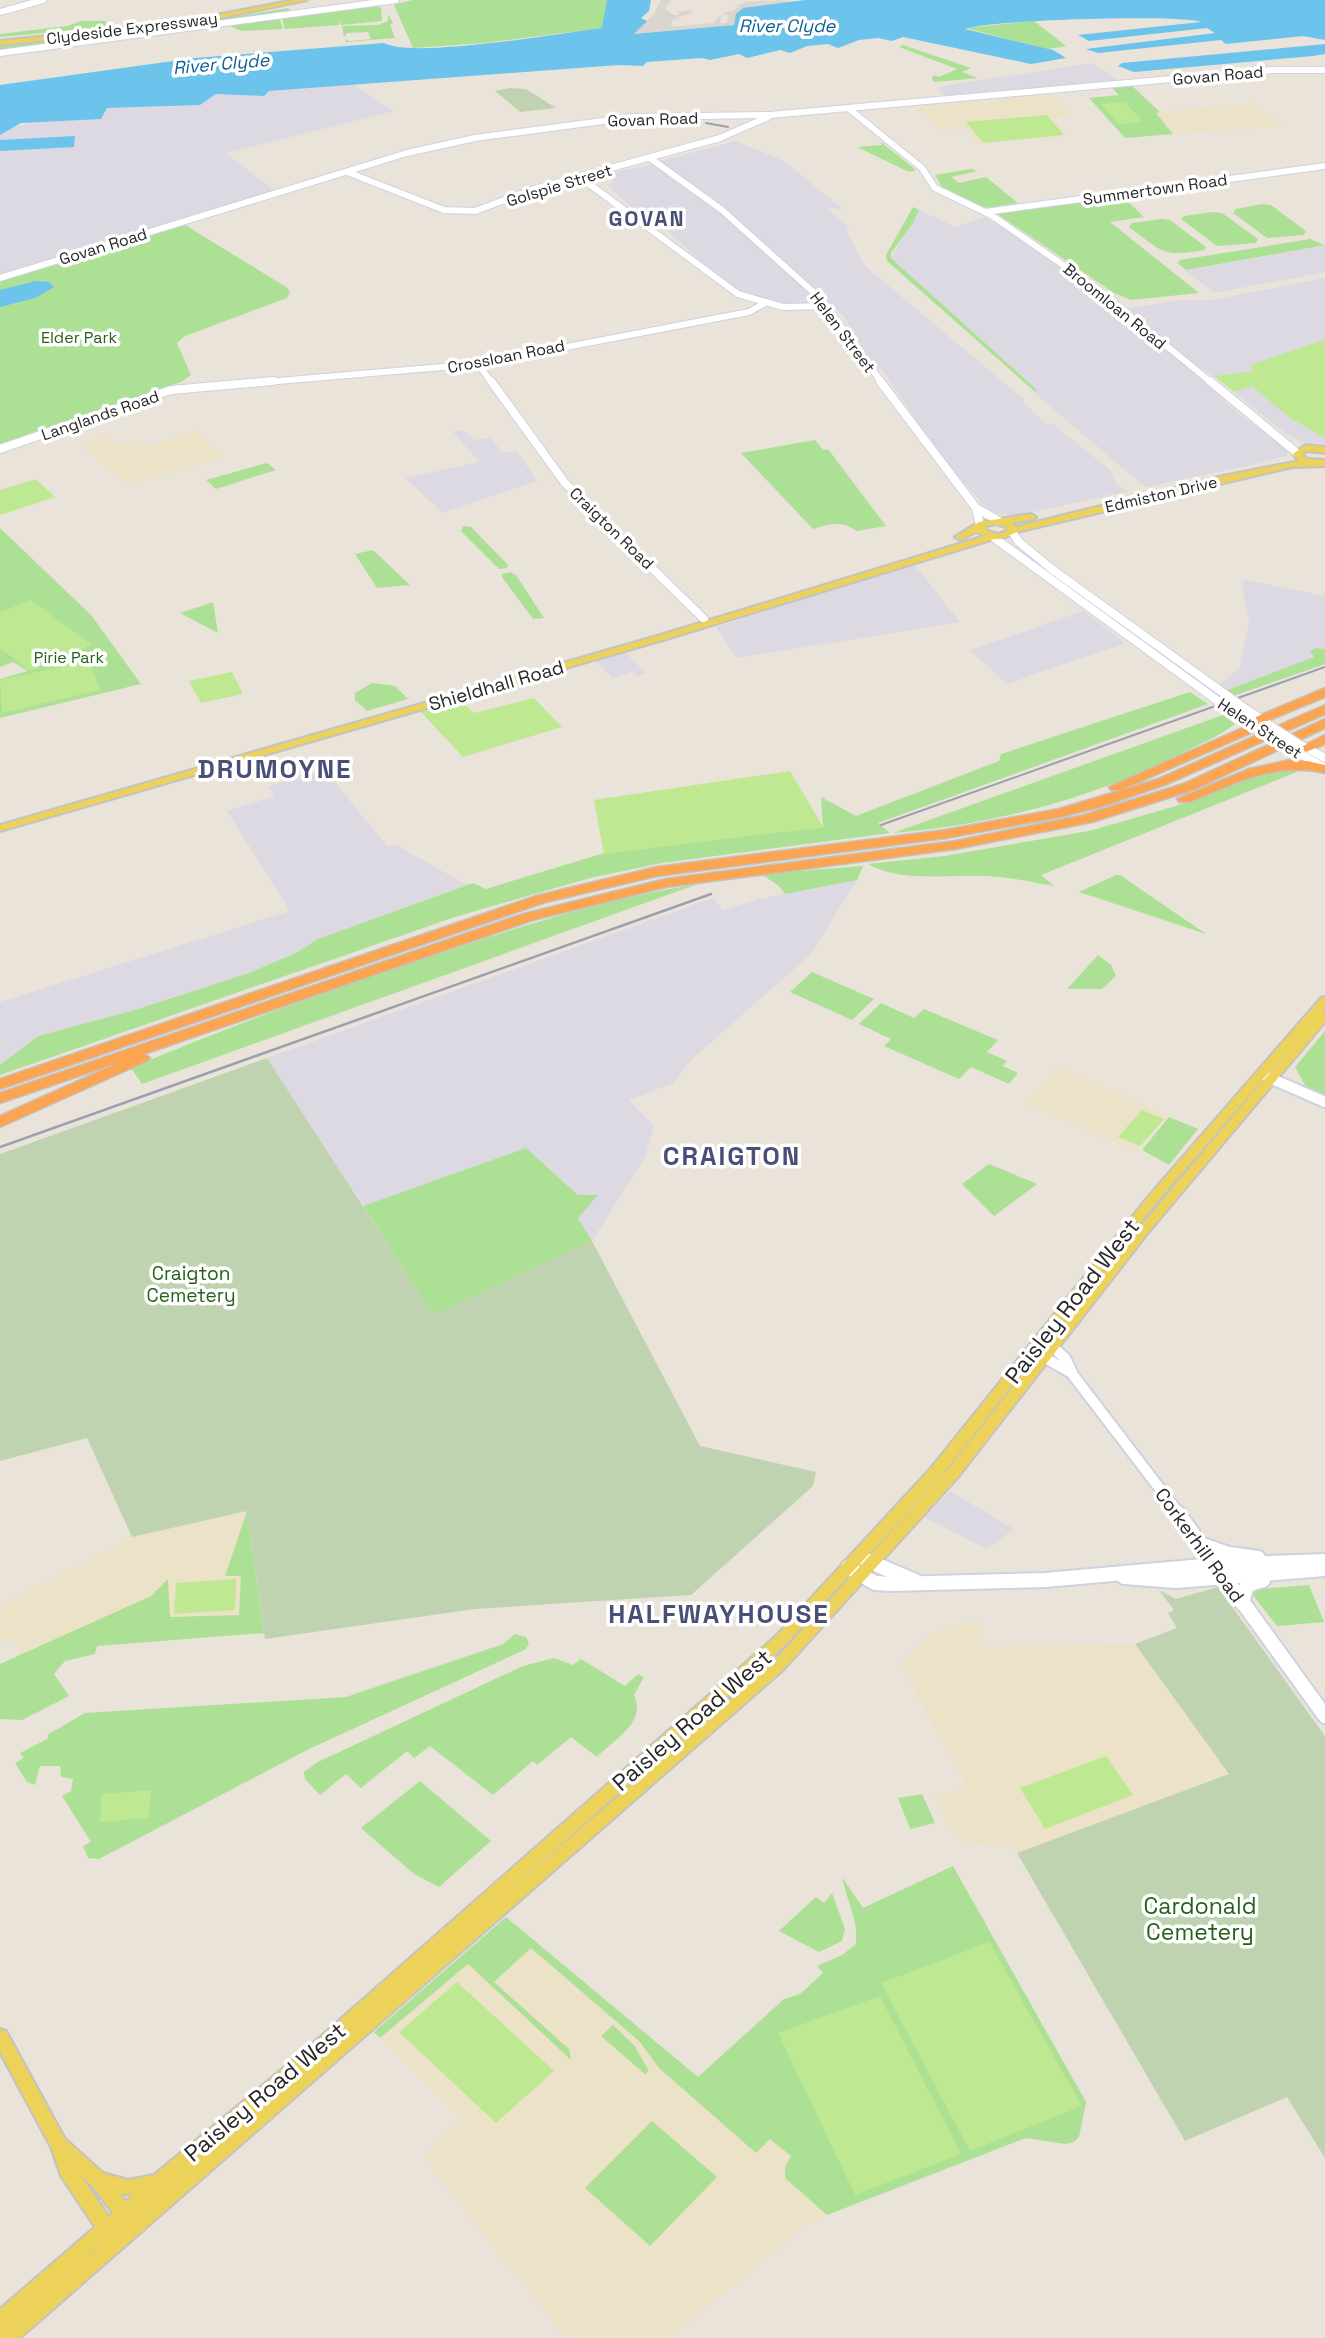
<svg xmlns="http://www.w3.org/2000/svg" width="1325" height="2338" font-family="'Space Grotesk',sans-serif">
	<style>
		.industrial { fill: #dcd9e2 }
		.education { fill: #ece2c8 }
		.green { fill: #abe095 }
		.cemetery { fill: #bfd3b0 }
		.pitch { fill: #bee891 }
		.plaza { fill: #dad6cf }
		.water { fill: #6cc3ec }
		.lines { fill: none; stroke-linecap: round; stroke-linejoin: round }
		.tertiary-far3-casing { stroke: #ced1e0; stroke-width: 8 }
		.tertiary-far2-casing { stroke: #ced1e0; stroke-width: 10 }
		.tertiary-far1-casing { stroke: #ced1e0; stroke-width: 14 }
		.tertiary-casing { stroke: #ced1e0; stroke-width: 18 }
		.primary-casing { stroke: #c3c3c3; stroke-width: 4 }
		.motorway-casing { stroke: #c3c3c3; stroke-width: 3 }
		.tertiary-far3 { stroke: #fff; stroke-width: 6 }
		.tertiary-far2 { stroke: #fff; stroke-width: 8 }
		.tertiary-far1 { stroke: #fff; stroke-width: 10 }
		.tertiary { stroke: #fff; stroke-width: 14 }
		.primary { fill: #edd25a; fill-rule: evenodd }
		.motorway { fill: #fba452; fill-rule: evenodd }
		.rail-far1 { stroke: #9c9eb2; stroke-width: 2 }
		.rail { stroke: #9c9eb2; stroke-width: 2.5 }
		.tertiary-bridge-casing { stroke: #ced1e0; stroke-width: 10; stroke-linecap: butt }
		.tertiary-bridge { stroke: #fff; stroke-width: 8 }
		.labels { text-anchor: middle; stroke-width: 7; stroke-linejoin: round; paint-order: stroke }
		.far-street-label { font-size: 16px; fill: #272727; stroke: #fff }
		.far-park-label { font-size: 16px; fill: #25611a; stroke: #fff }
		.far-water-label { font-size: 18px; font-style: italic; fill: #0f5f93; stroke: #fff }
		.street-label { font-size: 19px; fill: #272727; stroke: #fff }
		.park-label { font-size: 19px; fill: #25611a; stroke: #fff }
		.far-district-label { font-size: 21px; font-weight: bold; letter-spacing: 2px; fill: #494f76; stroke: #fff }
		.near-street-label { font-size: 23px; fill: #272727; stroke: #fff }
		.near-park-label { font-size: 23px; fill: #25611a; stroke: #fff }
		.district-label { font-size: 26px; font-weight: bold; letter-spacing: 2px; fill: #494f76; stroke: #fff }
	</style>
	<rect width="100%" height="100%" fill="#eae3d9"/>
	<path class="industrial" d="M1092 63 1120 81 945 97 938 87Z
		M352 84 394 111 226 153 272 189V192L0 274V135L8 129 40 120 101 119 107 108 200 105 216 94 263 96 268 91Z
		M736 141 784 161 843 209 825 207 850 228 846 230 865 266 1025 400 1022 401 1046 424 1052 423 1110 470 1115 483 1128 491 1015 516 990 512 940 456 882 369 874 368 845 318 830 303 781 304 740 291 725 283 641 207 632 208 607 185 615 182 606 174 660 163V161Z
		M919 210 956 227 985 217 1040 251 1203 380 1239 414 1291 452 1286 456 1237 468 1145 487 1032 391 1036 389 891 258Z
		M1325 245V272L1215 293 1185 271Z
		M1325 278V340L1250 365 1255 371 1214 376 1181 355 1126 309 1179 300H1212Z
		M1252 385 1290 418 1325 438V444L1301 442 1286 434 1234 392Z
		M462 430 476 440 490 438 503 453 517 451 537 481 443 513 405 478 479 462 453 432Z
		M913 563 960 622 737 658 716 627Z
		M1246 580 1325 596V649L1316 648 1310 651 1314 657 1225 691 1218 686 1239 668 1247 633 1249 619 1241 583Z
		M1084 611 1125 643 1007 684 970 650Z
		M625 652 646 673V674L637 676 633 672 613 678 595 661Z
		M327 773 388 847 396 845 467 885 318 939 296 953 249 973 135 1010 38 1036 0 1065V1002L290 911 227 811 275 796 268 786 309 774Z
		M857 880 810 955 691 1060 673 1083 629 1100 654 1126 645 1157 592 1241 578 1218 597 1195H578L526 1148 363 1206 267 1058 713 898 723 910 759 899Z
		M950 1491 1014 1529 987 1549 924 1517Z"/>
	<path class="education" d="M1051 93 1059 101 1051 104 1061 103 1072 115 1053 117 1066 136 978 144 965 127 943 131 915 108Z
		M1254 103 1284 126 1173 134 1155 113Z
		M195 431 225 455 128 486 81 444 106 436 119 445 134 441 142 447Z
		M1058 1067 1169 1115 1137 1152 1025 1103Z
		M247 1511 225 1575 241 1576 239 1615 170 1618 167 1580 151 1596 22 1656 15 1641 0 1642V1607L15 1598 132 1537Z
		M981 1621 983 1647 1135 1644 1230 1774 1017 1853 1012 1847 975 1844 958 1839 933 1796 967 1787 901 1665 931 1633 956 1624Z
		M506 1917 850 2206 810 2222 669 2338H566L423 2157 462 2118 374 2032Z"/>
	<path class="green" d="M412 0H607L603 28 485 43 413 48 394 5Z
		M376 6 381 8 382 21 341 25 340 20 339 25 285 29 282 18H279L283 29 241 31 230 26 232 25Z
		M288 8 291 11 0 52V45L222 19Z
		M388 14 393 23 390 25 395 38 346 42 345 39 349 41 371 39 368 32 347 33 344 37 342 26 378 25 388 21Z
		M82 21H106L107 27 0 37V34L67 26Z
		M1034 21 1066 46 1048 49 965 28Z
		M903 45 971 68 962 72 978 78 935 82 932 80 933 75 939 77 957 69 899 47Z
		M1131 85 1160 112 1156 113 1173 134 1125 138 1089 98 1119 95 1111 87Z
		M880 143H882L916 170 909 172 857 147 882 145Z
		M971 169 978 171 951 177 959 183 986 177 1018 203 986 208 942 187 935 175Z
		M1123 197 1144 217 1110 222 1199 293 1131 300 1114 293 996 213Z
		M1262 204 1271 205 1306 231 1304 235 1267 238 1233 213 1236 209Z
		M913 207 919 210 913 223 891 253V258L1037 390 1034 391 887 261 886 255Z
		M1212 212 1222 213 1258 239 1256 243 1217 246 1181 219 1184 216Z
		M1161 219 1170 220 1206 247 1204 250C1161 258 1162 251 1129 227L1132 223Z
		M185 225 286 287 290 292 287 298 185 336 177 343 191 375 181 382 0 445V281Z
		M1310 239 1325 245 1186 270 1177 263 1180 260Z
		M815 440 823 450 828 449 886 526 857 531C841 520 830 524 813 529L741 453Z
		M267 463 276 470 216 489 206 480Z
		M463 526 471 527 508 565 507 568 499 569 461 531Z
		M0 528 91 615 141 684 0 718V679L28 671 13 662 0 667Z
		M373 550 410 585 377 588 355 554Z
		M510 572 516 575 544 618 533 619 502 577V574Z
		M213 602 218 633 180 613Z
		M1316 648 1325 649V664L1233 696 1225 691 1314 657 1310 651Z
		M372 683 395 686 408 699 367 711 355 700V693Z
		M1190 692 1208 704 878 823 890 833 662 863 590 878 455 917 0 1075V1065L38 1036 135 1010 249 973 296 953 318 939 473 883 486 889 604 853 823 827 821 797 856 816 999 761 1001 754Z
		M1223 715 1235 724C1221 735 1204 742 1188 750 1098 797 994 825 893 833Z
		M1309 767 1041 875 1054 886C1031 882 1009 877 985 876 949 874 901 883 868 864L944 856 1089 831 1176 806 1261 773Z
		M863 866 857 880 785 894 778 885 761 874Z
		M1116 875H1120L1206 934 1079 892Z
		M698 884 142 1084 131 1068C223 1029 316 995 411 963 510 930 594 901 698 884Z
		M1098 955 1111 965 1116 976 1102 989H1067Z
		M812 972 874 999 852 1020 790 992Z
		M881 1003 914 1018 924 1009 998 1040 987 1052 1007 1061 1003 1066 1018 1073 1009 1084 971 1067 959 1079 884 1046 891 1039 859 1024Z
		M1325 1031V1094L1306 1087 1295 1067Z
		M1169 1117 1198 1129 1169 1165 1142 1150Z
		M526 1148 578 1195H598L578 1218 592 1241 433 1315 363 1206Z
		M989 1164 1037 1184 994 1216 962 1184Z
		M247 1511 264 1633 97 1646 95 1654 65 1661 54 1674 69 1696 22 1720 0 1719V1664L151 1596 168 1579 170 1617 239 1615 241 1576H225Z
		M1309 1585 1324 1622 1277 1626 1252 1594 1259 1589Z
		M515 1634 526 1637 529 1643 526 1649 307 1750 99 1859 88 1858 83 1846 91 1842 62 1796 71 1791 73 1779 61 1777 60 1766H40L35 1785 27 1782 15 1763 24 1758 20 1753 49 1738 47 1735 85 1713 346 1697 503 1644Z
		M554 1658 573 1665 581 1659 625 1686 638 1674 644 1677 634 1695C647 1722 615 1739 597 1757L571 1737 537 1765 533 1761 493 1795 430 1746 414 1758 407 1751 361 1788 346 1774 320 1795 305 1779 304 1772 318 1762 523 1666Z
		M420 1781 491 1841 439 1887 414 1874 361 1828Z
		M922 1794 935 1823 910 1829 898 1798Z
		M953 1866 1086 2102 1079 2137 1074 2142 1065 2144 1026 2138 827 2215 785 2178V2168L791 2156 770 2139 756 2153 659 2068 639 2041 531 1948 494 1982 569 2049 571 2060 468 1964 380 2038 374 2032 506 1917 698 2077 784 1999 800 1994 823 1973 817 1966 842 1955 855 1945C861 1927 846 1899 842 1877L863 1908Z
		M832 1893 845 1929 842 1941 819 1952 779 1931 816 1897 824 1903Z
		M613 2025 634 2045 649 2071 645 2074 601 2036Z
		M652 2121 717 2177 650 2246 585 2188Z"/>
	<path class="cemetery" d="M510 88 526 89 556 108 520 112 495 91Z
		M267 1058 433 1315 592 1241 700 1446 816 1472 813 1486 691 1595 475 1609 265 1639 247 1511 132 1537 87 1438 0 1461V1154Z
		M1218 1587 1325 1736V2158L1287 2097 1185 2141 1017 1853 1229 1774 1135 1644 1177 1628 1168 1613 1174 1610 1159 1590 1176 1599Z"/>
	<path class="pitch" d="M1125 102 1143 122 1119 124 1101 104Z
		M1047 115 1064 135 983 143 966 122Z
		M1325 340V438L1290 418 1252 386 1234 392 1214 376 1254 371 1250 365Z
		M36 479 55 497 0 515V490Z
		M31 600 92 645 30 671 0 648V612Z
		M89 661 100 690 2 713 0 680Z
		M232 672 243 694 201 703 189 681Z
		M534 698 562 727 463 757 420 711 460 700 474 713Z
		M790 771 823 827 604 854 594 800Z
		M1142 1110 1164 1119 1140 1146 1118 1137Z
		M236 1579 235 1610 174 1614 176 1583Z
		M1106 1756 1133 1795 1045 1829 1020 1788Z
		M151 1790 149 1818 100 1822 102 1794Z
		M989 1942 1082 2106 970 2151 881 1983Z
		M457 1982 554 2071 496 2123 399 2032Z
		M880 1996 961 2154 855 2195 778 2033Z"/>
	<path class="plaza" d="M661 0H671L665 9 676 16 680 13 675 12 693 10 690 14 675 18 684 19 673 20 671 27 713 23 722 14 720 23H726L729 16 722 13 732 11 740 6H734L746 2 772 0 752 6 779 0 792 2 743 8 734 25 633 34 654 14Z"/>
	<path class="water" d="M607 0H651L649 11 641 18 647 21 634 34 734 25 736 14 743 8 805 0H1325V40L1303 36 1226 44 1221 40 1098 53 1086 49 1215 33 1207 28 1089 41 1078 35 1201 22C1181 14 984 20 965 29L1053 50 1066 58 1031 64 903 37 892 41 878 38 859 40 838 48 828 44 807 46 790 53 780 50 747 58 739 54 710 60 702 58 647 62 643 66 619 65 269 91 264 96 216 94 200 105 107 108 101 119 21 123 0 135V85L195 58 384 43C413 59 562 33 602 28Z
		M1325 44V54L1313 56 1134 72 1118 66 1122 63Z
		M75 136 74 147 0 151V140Z
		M36 281 49 282 54 287 35 298 0 307V290Z"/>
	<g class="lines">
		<g class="tertiary-far3-casing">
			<path id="tertiary-far3" d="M0 12 43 0
				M0 53 396 0
				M848 108 922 168 935 188 991 215 1092 285 1212 383
				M650 158 722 210 821 299 882 383
				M347 172 444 210 475 211 534 189 720 138 768 117
				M581 178 738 294 783 307 827 306
				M985 212 1325 166
				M0 278 407 153 475 138 633 117 770 115 1272 70H1325
				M478 364 492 383
				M253 383 478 364 749 312 765 303"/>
		</g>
		<g class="tertiary-far2-casing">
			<path id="tertiary-far2" d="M491 381 565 483 704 619
				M880 381 976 508 980 526
				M1210 381 1297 453
				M0 449 171 390 273 381
				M976 508 999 521
				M1012 532 1019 542 1053 570 1229 697
				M993 537 1218 701
				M1243 707 1271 726
				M1233 711 1262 731
				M1299 744 1325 758
				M1289 748 1325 768"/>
		</g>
		<g class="tertiary-far1-casing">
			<path id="tertiary-far1" d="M1263 1075 1325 1102
				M1048 1343 1065 1358 1073 1375 1180 1515
				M1038 1354 1070 1372"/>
		</g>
		<g class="tertiary-casing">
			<path id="tertiary" d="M1178 1513 1325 1716
				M1203 1545 1229 1554 1258 1558
				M866 1560 915 1581
				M848 1567 875 1583 890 1584 1045 1580 1215 1565 1325 1561
				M1124 1577 1176 1581 1325 1569
				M1242 1603 1247 1585 1263 1580"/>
		</g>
		<g class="primary-casing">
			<path id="primary" d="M294 0H307L186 25 0 45V41L186 21Z
				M1305 445 1325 447V453L1307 451 1302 454 1307 459 1325 460V466L1292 467 1017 532 1001 539H994L663 640 0 831V825L657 636 985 536 976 532 960 540 955 537 979 522 1031 514 1036 517 1034 519 1012 523 1015 527 1223 476 1299 461 1293 454ZM996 524 1006 527 1007 531 998 534 985 530 986 526Z
				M1325 997V1008L1321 1012 1325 1011V1022L1147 1234 958 1477 783 1670 20 2338H0V2331L3 2328 0 2330V2309L95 2227 61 2176 51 2147 0 2052V2029L6 2031 65 2139 103 2173 128 2180 154 2175 309 2047 776 1636 931 1468 1148 1197 1321 998ZM1305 1031 1139 1228 948 1469 773 1662 503 1896 786 1644 941 1476 1156 1203ZM80 2175 92 2186 113 2213 109 2217ZM120 2194 133 2195 126 2202ZM105 2240 53 2285 97 2246Z"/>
		</g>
		<g class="motorway-casing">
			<path id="motorway" d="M1325 688V697L1260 724V729L1121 790H1111L1109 787 1256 722V717Z
				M1325 705V714L1167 784 1100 807 1060 817 946 838 657 876 546 902 0 1089V1079L536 896 657 867 946 830 1059 809 1158 779Z
				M1325 719V728L1193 790 1092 822 955 849 666 887 533 920 144 1054 150 1058 147 1061 0 1127V1116L120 1062 0 1103V1093L523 914 666 879 955 841 1084 815 1183 784Z
				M1325 735V744L1306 752 1299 748Z
				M1290 760 1307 761 1325 765V773C1275 761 1234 784 1189 802H1179L1177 799 1249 769Z"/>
		</g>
		<use href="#tertiary-far3" class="tertiary-far3"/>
		<use href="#tertiary-far2" class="tertiary-far2"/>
		<use href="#tertiary-far1" class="tertiary-far1"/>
		<use href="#tertiary" class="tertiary"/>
		<use href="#primary" class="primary"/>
		<use href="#motorway" class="motorway"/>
		<path class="rail-far1" d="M706 123 728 127
			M881 825 1325 667"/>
		<path class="rail" d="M0 1147 711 894"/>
		<g class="tertiary-bridge-casing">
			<path id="tertiary-bridge" d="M1229 697 1243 707
				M1218 701 1233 711
				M1271 726 1299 744
				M1262 731 1289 748"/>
		</g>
		<use href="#tertiary-bridge" class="tertiary-bridge"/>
	</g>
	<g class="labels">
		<g class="far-street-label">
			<text transform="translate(132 28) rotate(-7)" y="6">Clydeside Expressway</text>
			<text transform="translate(1218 75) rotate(-5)" y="6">Govan Road</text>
			<text transform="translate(653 119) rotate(-2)" y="6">Govan Road</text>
			<text transform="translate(559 185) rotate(-17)" y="6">Golspie Street</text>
			<text transform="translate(1155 189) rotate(-8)" y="6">Summertown Road</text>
			<text transform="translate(103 246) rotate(-17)" y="6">Govan Road</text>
			<text transform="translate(1115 306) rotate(39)" y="6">Broomloan Road</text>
			<text transform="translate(843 332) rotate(53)" y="6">Helen Street</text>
			<text transform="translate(506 356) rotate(-11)" y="6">Crossloan Road</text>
			<text transform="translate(100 415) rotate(-19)" y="6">Langlands Road</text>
			<text transform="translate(1161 494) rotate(-13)" y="6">Edmiston Drive</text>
			<text transform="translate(612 528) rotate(44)" y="6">Craigton Road</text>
			<text transform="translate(1260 728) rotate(33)" y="6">Helen Street</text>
		</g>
		<g class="far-park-label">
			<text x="79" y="343">Elder Park</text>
			<text x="69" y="663">Pirie Park</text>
		</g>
		<g class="far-water-label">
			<text x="787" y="32">River Clyde</text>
			<text transform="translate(221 64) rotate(-5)" y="6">River Clyde</text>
		</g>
		<g class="street-label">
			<text transform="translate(496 685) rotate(-16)" y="7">Shieldhall Road</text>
			<text transform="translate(1200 1545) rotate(54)" y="7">Corkerhill Road</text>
		</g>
		<g class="park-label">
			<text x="191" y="1280">Craigton<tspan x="191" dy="22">Cemetery</tspan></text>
		</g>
		<g class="far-district-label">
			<text x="647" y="226">GOVAN</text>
		</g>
		<g class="near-street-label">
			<text transform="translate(1072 1301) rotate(-52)" y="8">Paisley Road West</text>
			<text transform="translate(692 1720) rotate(-41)" y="8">Paisley Road West</text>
			<text transform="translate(265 2092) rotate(-40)" y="8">Paisley Road West</text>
		</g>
		<g class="near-park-label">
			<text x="1200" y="1914">Cardonald<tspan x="1200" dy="26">Cemetery</tspan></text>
		</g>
		<g class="district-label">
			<text x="275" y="778">DRUMOYNE</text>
			<text x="732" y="1165">CRAIGTON</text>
			<text x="719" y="1623">HALFWAYHOUSE</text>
		</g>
	</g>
</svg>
